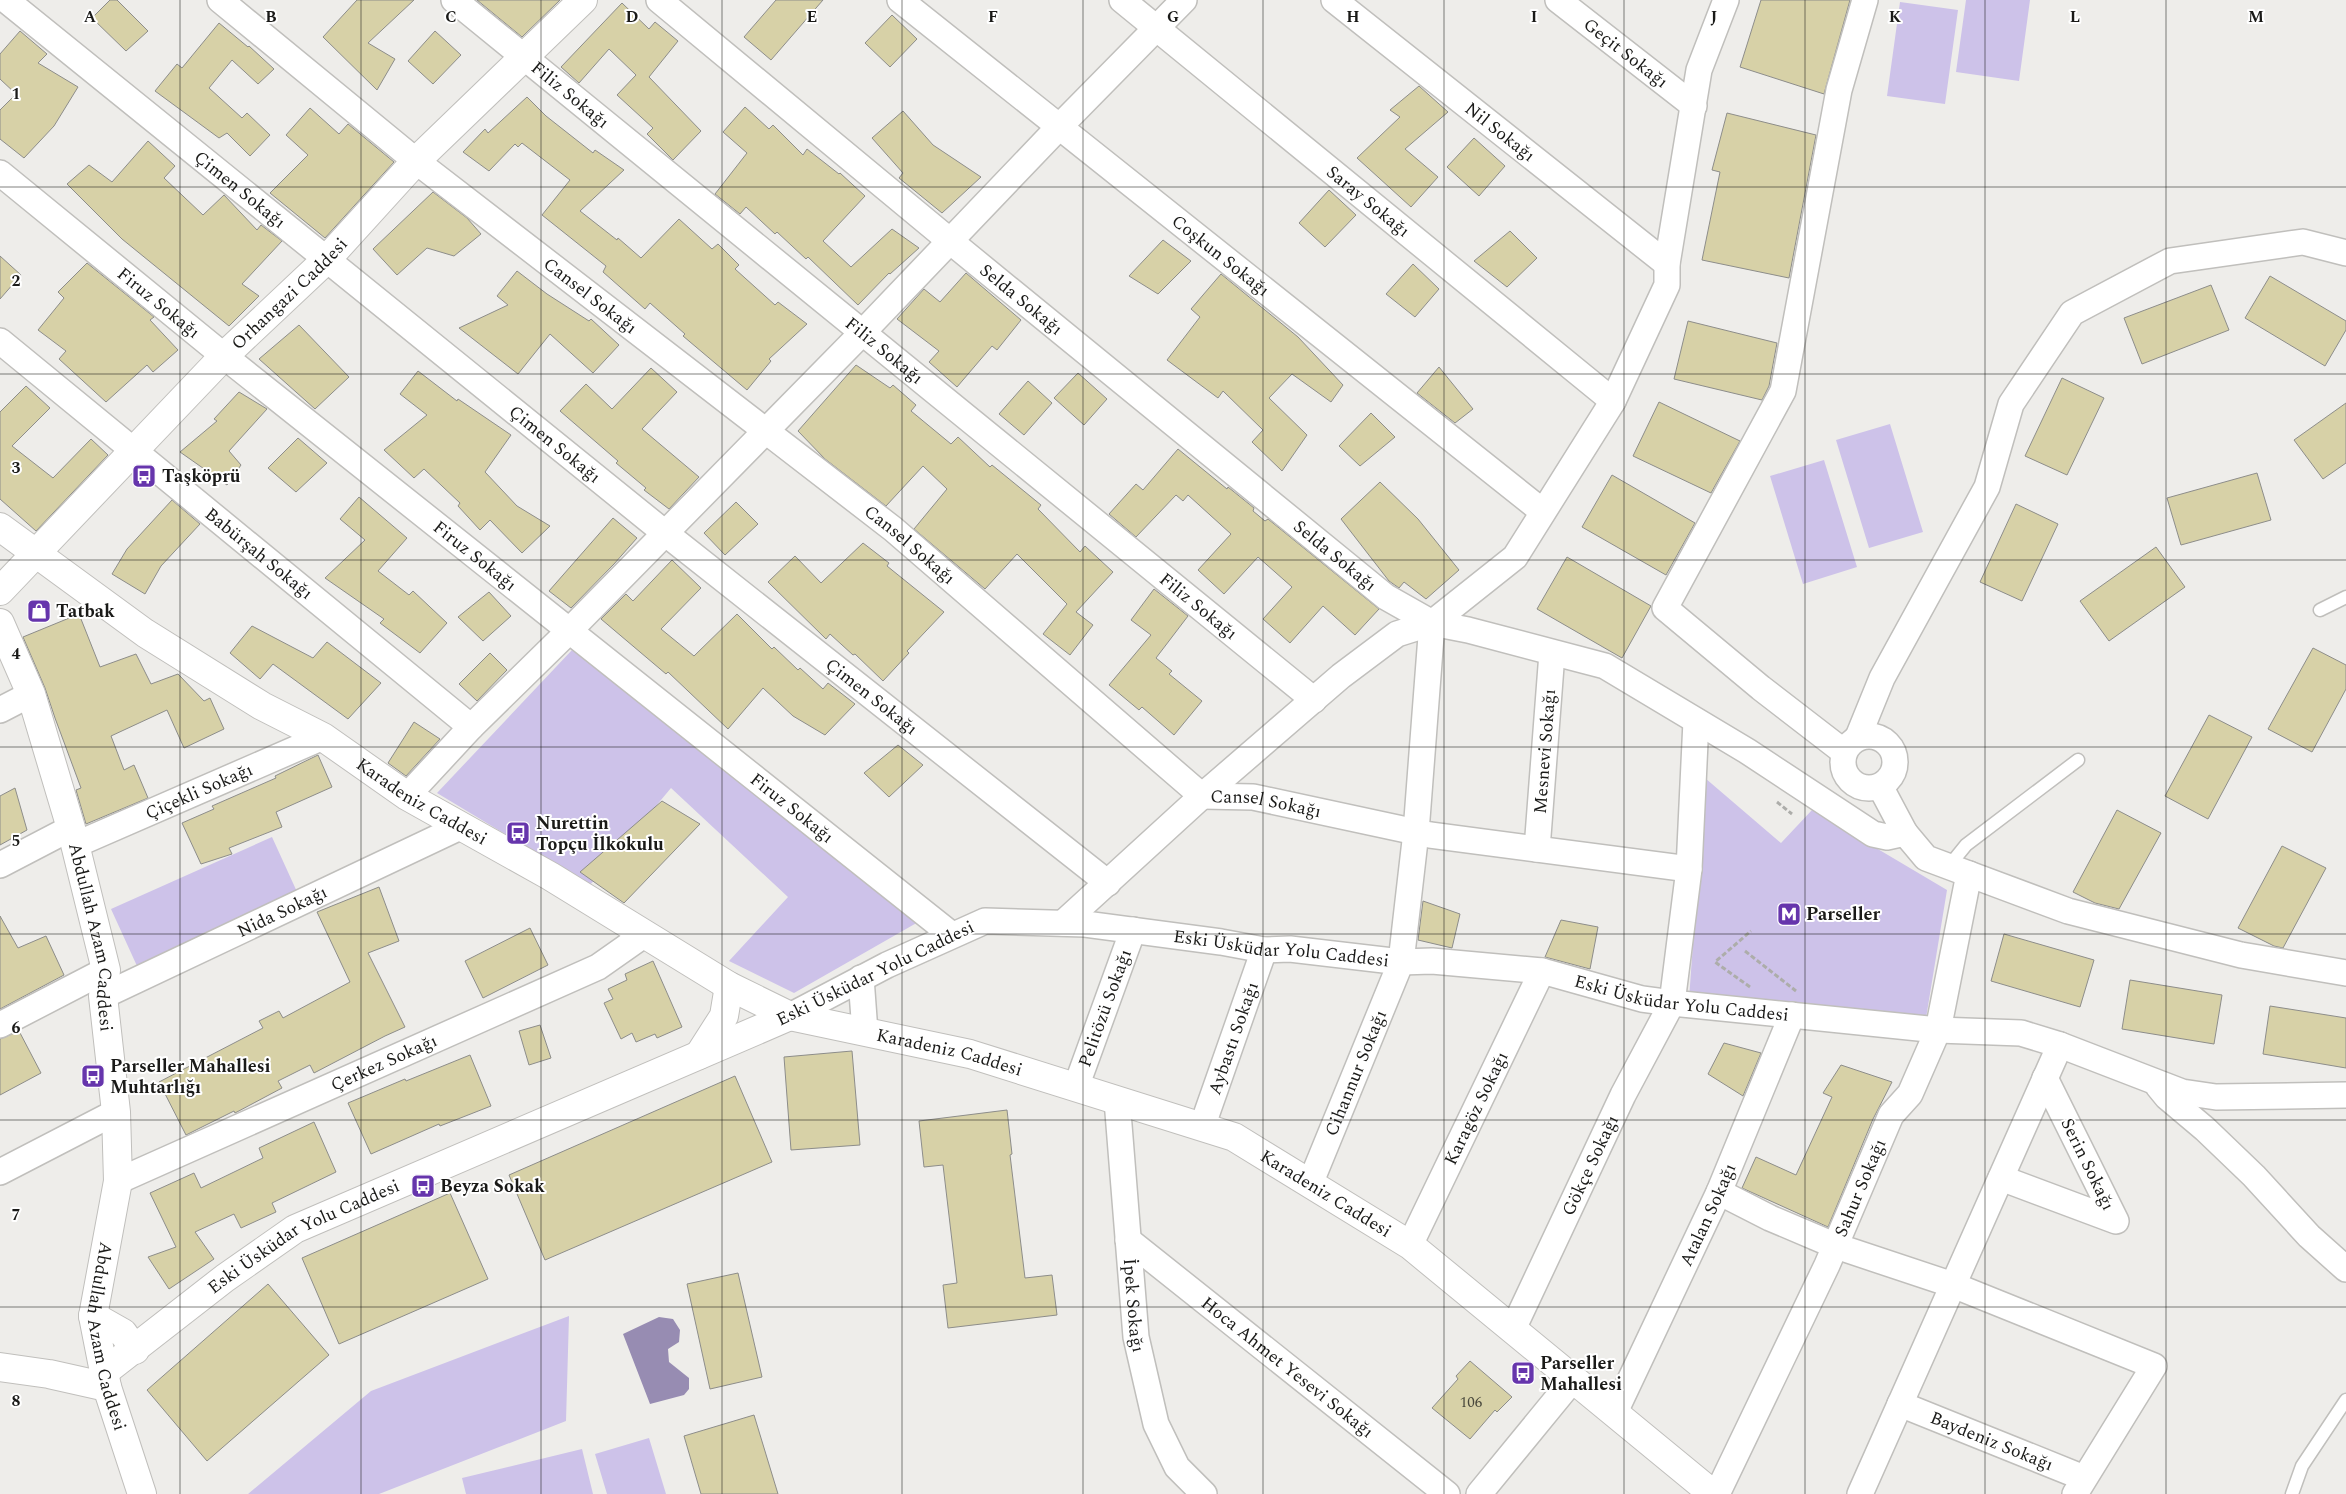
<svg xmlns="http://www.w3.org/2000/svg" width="2346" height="1494" font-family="Spectral,serif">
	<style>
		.green { fill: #cdc2e9 }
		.water { fill: #978cb2 }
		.building { fill: #d7d1a7; stroke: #8d8d8a }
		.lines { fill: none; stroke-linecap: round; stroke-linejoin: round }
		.service-casing { stroke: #c0bfbc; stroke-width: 15 }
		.minor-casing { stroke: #c0bfbc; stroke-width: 28 }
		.tertiary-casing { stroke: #c0bfbc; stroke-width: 30 }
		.path { stroke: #adadaa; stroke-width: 3; stroke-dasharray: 5 2.5; stroke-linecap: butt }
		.service { stroke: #fff; stroke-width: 12 }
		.minor { stroke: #fff; stroke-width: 25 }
		.tertiary { stroke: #fff; stroke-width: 28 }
		.grid { fill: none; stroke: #1a1a18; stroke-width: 1; stroke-opacity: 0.55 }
		.labels { text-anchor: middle; stroke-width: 4; stroke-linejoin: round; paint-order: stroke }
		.number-label { font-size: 15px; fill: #49483c }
		.street-label { font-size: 18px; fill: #1a1a18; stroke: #fff }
		.poi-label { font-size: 18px; font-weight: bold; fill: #1a1a18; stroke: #fff; text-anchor: start }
		.grid-label { font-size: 16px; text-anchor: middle; font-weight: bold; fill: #1a1a18; stroke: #fff; stroke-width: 4; stroke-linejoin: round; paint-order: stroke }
	</style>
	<rect width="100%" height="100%" fill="#eeedea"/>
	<path class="green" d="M1966 0H2030L2019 81 1956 72Z
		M1900 2 1958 10 1945 104 1887 96Z
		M1890 424 1923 532 1869 548 1836 440Z
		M1824 460 1857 567 1803 584 1770 476Z
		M572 650 920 921 794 993 729 961 788 897 671 788 590 885 437 793Z
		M1705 778 1781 843 1812 810 1947 890 1926 1018 1689 999Z
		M272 837 298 894 137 966 111 909Z
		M569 1316 566 1421 379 1494H248L371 1391Z
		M649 1438 666 1494H607L595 1454Z
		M582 1449 593 1494H466L462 1478Z"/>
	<path class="water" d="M659 1317 673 1319 680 1330 679 1342 668 1349 669 1362 689 1378V1389L684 1395 650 1404 623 1334Z"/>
	<path class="building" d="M110 0H117L148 31 126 51 92 18Z
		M357 0H414L368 43 395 59 377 90 323 37Z
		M477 0H560L522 37Z
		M776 0H823L771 60 744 37Z
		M1761 0H1850L1824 94 1740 67Z
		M622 3 649 29 655 22 678 41 649 77 701 131 673 160 647 134 653 128 617 95 636 75 609 49 579 83 561 67Z
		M892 15 917 39 890 67 865 43Z
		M219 23 248 47 249 46 274 69 258 84 232 60 209 88 242 118 247 113 270 135 250 156 227 133 219 138 155 91 177 64 182 68Z
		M20 31 47 54 38 63 78 87 54 126 24 158 0 139V110L16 94 0 79V54Z
		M435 31 461 55 433 84 408 61Z
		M1419 86 1448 112 1405 149 1438 177 1411 207 1357 158 1400 117 1390 110Z
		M527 97 546 116 593 153 595 150 624 170 580 211 617 240 618 238 641 258 679 219 712 249 718 244 739 265 735 269 775 305 778 302 807 324 769 359 771 361 747 390 683 336 685 334 650 303 645 309 603 272 606 266 542 215 570 180 522 143 518 147 515 144 489 171 463 152 485 129 488 133Z
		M745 107 769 129 773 125 803 155 807 149 839 174 840 173 865 196 823 241 851 267 892 229 919 248 890 274 889 273 858 305 808 257 806 259 777 232 775 234 746 207 740 214 715 194 747 153 723 132Z
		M310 108 339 134 348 124 394 162 325 238 270 193 308 155 286 135Z
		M903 111 933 145 981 177 942 213 899 178 903 173 872 138Z
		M1727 113 1816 135 1789 278 1702 260 1720 172 1712 170Z
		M1474 138 1505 166 1479 196 1447 167Z
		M148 141 175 166 164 178 203 215 224 195 257 230 261 225 282 241 242 284 259 296 229 326 122 239 67 184 89 165 112 182Z
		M1329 190 1356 215 1325 247 1299 223Z
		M433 192 467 218 481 234 454 256 427 248 397 275 373 249Z
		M1510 231 1537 258 1507 287 1474 261Z
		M1163 240 1191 261 1158 294 1129 276Z
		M0 256 21 275 0 299Z
		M87 263 154 317 150 320 178 350 153 372 147 365 106 402 59 359 66 351 38 330 64 298 58 292Z
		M1413 264 1439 289 1415 317 1386 294Z
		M517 271 547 294 589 321 591 319 619 345 593 373 550 334 518 374 459 328 508 305 497 296Z
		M966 273 1021 320 997 350 992 346 957 387 929 362 939 351 897 319 924 289 940 302Z
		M1221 274 1298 337 1343 385 1331 402 1292 374 1269 398 1307 435 1282 471 1252 442 1263 430 1223 391 1218 398 1167 360 1200 317 1191 309Z
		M2270 276 2346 321V330L2325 366 2245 318Z
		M2211 285 2229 330 2142 364 2124 318Z
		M1688 321 1777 343 1769 386 1762 400 1674 379Z
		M299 325 349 377 315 409 259 359Z
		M856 365 890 388 893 385 916 405 911 411 951 444 958 437 990 467 992 465 1041 505 1038 509 1080 552 1085 546 1113 572 1076 612 1093 625 1070 655 1043 634 1067 604 1017 554 985 589 914 529 947 489 923 466 886 506 825 459 798 431Z
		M1439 367 1473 409 1455 423 1417 393Z
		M651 368 677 392 642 429 699 477 669 509 644 490 646 488 616 463 618 461 560 411 586 384 612 409Z
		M418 371 457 401 458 399 511 435 485 472 517 506 550 526 522 553 490 520 480 530 458 506 460 503 424 469 414 478 384 450 427 415 400 394Z
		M1078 373 1107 399 1084 425 1054 398Z
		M2062 378 2104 398 2067 475 2025 456Z
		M1028 381 1052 403 1024 435 999 414Z
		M26 386 50 408 12 446 53 478 91 439 108 455 36 531 0 499V412Z
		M239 392 267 409 229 451 241 465 227 485 180 452 217 421 214 419Z
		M1659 402 1740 441 1711 493 1633 456Z
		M2346 403V463L2323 479 2294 440Z
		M1371 413 1395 437 1360 466 1339 446Z
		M298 438 327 463 296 492 268 468Z
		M1178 449 1227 489 1228 487 1254 508 1253 511 1265 521 1268 519 1379 609 1355 635 1323 606 1290 643 1263 619 1292 587 1258 557 1224 594 1198 570 1231 534 1188 495 1183 501 1176 495 1136 537 1109 514 1136 484 1143 490Z
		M2257 473 2271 520 2181 545 2167 498Z
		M1612 475 1695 523 1666 575 1582 527Z
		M1380 482 1418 519 1459 570 1426 599 1404 582 1399 588 1389 581 1341 519Z
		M359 497 407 538 378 571 409 595 413 591 447 623 420 653 380 623 384 619 325 578 365 540 340 519Z
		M172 500 200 524 161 566 145 594 112 574 127 549Z
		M736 502 758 524 725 555 704 533Z
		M2016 504 2058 524 2022 601 1980 582Z
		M613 518 637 538 614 564 571 608 549 591Z
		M863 543 889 563 887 566 944 612 907 651 909 653 883 681 855 654 853 655 830 634 826 639 768 582 795 556 821 583Z
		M2156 547 2185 587 2109 641 2080 601Z
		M1567 557 1651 606 1622 658 1537 609Z
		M672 560 701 588 661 629 694 656 737 614 772 649 774 647 798 670 800 668 823 689 828 683 855 704 825 735 793 716 763 688 728 729 668 672 666 674 601 619 626 594 633 601Z
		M1154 589 1188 616 1156 658 1172 671 1169 674 1202 701 1174 735 1142 707 1139 710 1109 685 1151 635 1131 620Z
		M489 592 511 616 483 641 458 617Z
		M79 614 100 667 136 654 151 684 178 674 204 701 210 698 224 729 184 748 167 710 111 736 124 770 134 765 148 798 86 824 76 790 81 788 55 718 45 688 23 637Z
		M252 626 313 658 327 642 381 683 348 719 273 664 260 679 230 653Z
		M2313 648 2346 665V689L2312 752 2268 729Z
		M490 653 507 670 477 701 459 684Z
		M2209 715 2252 737 2208 819 2165 796Z
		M414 722 440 739 406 776 388 763Z
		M898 745 923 765 889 797 864 773Z
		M318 755 332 787 276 812 282 827 229 848 232 854 201 864 182 823 214 809 212 806 276 778 275 776Z
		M15 788 27 830 0 845V796Z
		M662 801 700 824 624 903 580 872Z
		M2117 810 2161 833 2119 909 2095 903 2073 892Z
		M2282 846 2326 868 2283 948 2274 946 2238 928Z
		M379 887 399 941 368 953 405 1027 385 1036 314 1073 310 1065 278 1081 282 1088 235 1113 234 1111 186 1135 159 1082 263 1028 259 1021 279 1011 283 1018 350 982 317 912Z
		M1423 901 1460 914 1452 948 1418 940Z
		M0 916 18 948 46 936 64 975 0 1009Z
		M1561 920 1598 927 1590 969 1545 957Z
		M530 928 548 965 483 998 465 961Z
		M2004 934 2094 960 2080 1007 1991 981Z
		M653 961 682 1027 657 1038 655 1034 636 1042 632 1033 621 1039 604 1003 613 999 608 989 627 980 625 974Z
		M2130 980 2222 995 2214 1044 2122 1029Z
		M2270 1006 2346 1018V1068L2263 1054Z
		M540 1025 551 1058 529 1065 519 1031Z
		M19 1031 41 1073 0 1095V1039Z
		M1724 1043 1761 1053 1743 1096 1708 1074Z
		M852 1051 860 1145 791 1150 784 1057Z
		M470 1055 491 1106 440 1126 439 1124 371 1154 348 1103 405 1079 406 1081Z
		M1841 1065 1892 1082 1873 1119 1828 1227 1742 1188 1756 1157 1796 1175 1832 1097 1823 1093Z
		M735 1076 772 1162 545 1260 509 1175Z
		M1007 1110 1012 1154 1010 1155 1025 1278 1052 1275 1057 1315 948 1328 943 1285 957 1283 943 1165 924 1167 919 1121Z
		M314 1122 336 1172 272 1203 276 1212 241 1228 234 1214 195 1232 214 1259 169 1289 148 1257 176 1247 150 1193 194 1173 201 1188 263 1158 259 1148Z
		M450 1193 488 1279 339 1344 302 1258Z
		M738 1273 762 1377 710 1389 687 1284Z
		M268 1284 329 1355 207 1461 147 1390Z
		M1470 1361 1512 1397 1497 1412 1495 1410 1470 1439 1432 1408 1458 1379 1456 1376Z
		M754 1415 778 1494H701L684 1436Z"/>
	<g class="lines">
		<g class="service-casing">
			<path id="service" d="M2320 610 2346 597
				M1949 866 1966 845 2078 760
				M2292 1494 2302 1466 2346 1400"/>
		</g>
		<g class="minor-casing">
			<g id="minor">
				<path id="s1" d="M6 0 665 533 1108 883"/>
				<path id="s2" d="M220 0 416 161 893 529 1202 796 1253 797 1430 835 1689 869"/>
				<path id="s3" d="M454 0 1314 700"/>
				<path id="s4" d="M659 0 950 241 1386 597 1432 623 1468 630 1605 666 1747 751 1873 834 1887 837 1905 833"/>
				<path id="s5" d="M900 0 1542 511"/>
				<path id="s6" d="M1122 0 1613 401"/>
				<path id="s7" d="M1334 0 1667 264"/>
				<path id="s8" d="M1558 0 1694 106"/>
				<path id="s9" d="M0 173 224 356 952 935"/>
				<path id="s10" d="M0 341 471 727"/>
				<path d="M0 710 31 694"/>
				<circle cx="1869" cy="762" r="26"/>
				<path d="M1858 737 1882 678 1987 487 2011 404 2072 313 2170 261 2303 242 2346 253"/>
				<path d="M1844 752 1761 688 1665 608 1783 391 1839 90 1865 0"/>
				<path d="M1880 786 1905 833 1926 858 2068 911 2241 955 2346 973"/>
				<path d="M407 796 471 727 569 631 863 332 1060 126 1184 0"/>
				<path id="s11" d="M75 845 323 737"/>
				<path id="s12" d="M1537 849 1552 653"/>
				<path d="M0 865 71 828"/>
				<path d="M1063 923 1202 796 1341 676 1397 634 1432 623 1515 557 1613 401 1667 285V264L1699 70 1726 0"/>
				<path d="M861 978 865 1032"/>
				<path id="s13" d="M103 996 460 827"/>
				<path id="s14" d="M790 1016 887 965 985 921 1085 924 1221 942 1264 950 1290 949 1401 962 1432 961 1542 971 1642 999 1672 1003 1938 1030 2021 1033 2060 1045 2182 1092 2216 1097 2346 1095"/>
				<path d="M0 1025 106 970"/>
				<path d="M2158 1086 2167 1097 2205 1129 2254 1176 2309 1236 2346 1269"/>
				<path id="s15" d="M1076 1087 1133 930"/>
				<path id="s16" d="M1117 1100 1136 1337 1156 1424 1177 1467 1204 1494"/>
				<path id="s17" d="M1202 1127 1264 950"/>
				<path d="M0 1172 116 1112"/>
				<path d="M2001 1178 2116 1221 2045 1078"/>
				<path id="s18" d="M118 1181 598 967 645 934"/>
				<path id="s19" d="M1310 1184 1401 962 1416 832 1432 623"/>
				<path d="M1719 1192 1770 1218 1836 1246 1953 1285 2154 1366 2075 1494"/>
				<path id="s20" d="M1128 1240 1447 1494"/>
				<path id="s21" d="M1410 1245 1542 971"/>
				<path id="s22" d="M1513 1329 1623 1095 1672 1003 1689 869 1696 721"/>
				<path id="s23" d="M1900 1404 2084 1478"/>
				<path id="s24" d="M1615 1412 1719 1192 1792 1015"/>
				<path d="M1479 1494 1574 1378"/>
				<path id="s25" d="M1717 1494 1827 1265 1891 1115 1910 1094 1938 1030 1969 874"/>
				<path d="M1860 1494 2060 1045"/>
			</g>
		</g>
		<g class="tertiary-casing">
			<g id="tertiary">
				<path id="s26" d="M0 527 145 633 262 706 323 737 407 796 550 876 729 986 790 1016 970 1054 1234 1137 1410 1245 1713 1494"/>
				<path id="s27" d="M0 591 224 356 327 259 416 161 583 0"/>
				<path id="s28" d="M0 623 31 694 71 828 106 970 103 996 116 1112 118 1181 93 1316 107 1387 142 1494"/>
				<path d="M699 1055 724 1016 729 986"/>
				<path d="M93 1316 123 1333 135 1350"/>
				<path d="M0 1367 49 1374 107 1387"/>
				<path id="s29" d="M103 1373 225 1278 295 1229 790 1016"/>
			</g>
		</g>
		<path class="path" d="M1777 802 1792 814
			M1745 951 1796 991
			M1750 987 1715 962 1751 931"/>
		<use href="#service" class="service"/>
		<use href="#minor" class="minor"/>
		<use href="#tertiary" class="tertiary"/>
	</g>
	<path class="grid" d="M180 0V1494M361 0V1494M541 0V1494M722 0V1494M902 0V1494M1083 0V1494M1263 0V1494M1444 0V1494M1624 0V1494M1805 0V1494M1985 0V1494M2166 0V1494M0 187H2346M0 374H2346M0 560H2346M0 747H2346M0 934H2346M0 1120H2346M0 1307H2346"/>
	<defs>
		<g id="bus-square" transform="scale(1.25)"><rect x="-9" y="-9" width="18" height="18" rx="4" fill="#6635ac" stroke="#fff"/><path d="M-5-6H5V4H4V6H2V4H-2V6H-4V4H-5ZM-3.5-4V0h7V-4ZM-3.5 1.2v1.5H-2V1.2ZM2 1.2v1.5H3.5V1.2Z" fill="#fff"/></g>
		<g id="shop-square" transform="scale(1.25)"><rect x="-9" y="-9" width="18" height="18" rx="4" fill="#6635ac" stroke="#fff"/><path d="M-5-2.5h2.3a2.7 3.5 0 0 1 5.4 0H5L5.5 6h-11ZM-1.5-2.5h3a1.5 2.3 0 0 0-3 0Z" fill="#fff"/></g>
		<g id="metro-square" transform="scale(1.25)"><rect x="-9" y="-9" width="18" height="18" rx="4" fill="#6635ac" stroke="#fff"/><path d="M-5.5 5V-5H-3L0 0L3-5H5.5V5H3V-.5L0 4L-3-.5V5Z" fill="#fff"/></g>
	</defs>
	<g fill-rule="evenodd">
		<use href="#bus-square" x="144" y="476"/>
		<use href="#shop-square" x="39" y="611"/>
		<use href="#bus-square" x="518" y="833"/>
		<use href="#metro-square" x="1789" y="914"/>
		<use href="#bus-square" x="93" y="1076"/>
		<use href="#bus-square" x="423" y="1186"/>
		<use href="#bus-square" x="1523" y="1373"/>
	</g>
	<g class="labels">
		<g class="number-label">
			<text x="1471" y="1407">106</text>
		</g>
		<g class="street-label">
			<text dy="6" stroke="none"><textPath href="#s8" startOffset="86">Geçit Sokağı</textPath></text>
			<text dy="6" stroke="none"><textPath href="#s3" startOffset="150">Filiz Sokağı</textPath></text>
			<text dy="6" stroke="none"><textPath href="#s7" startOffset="212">Nil Sokağı</textPath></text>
			<text dy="6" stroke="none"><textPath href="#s1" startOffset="301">Çimen Sokağı</textPath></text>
			<text dy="6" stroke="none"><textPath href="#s6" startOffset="318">Saray Sokağı</textPath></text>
			<text dy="6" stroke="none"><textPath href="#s5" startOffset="410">Coşkun Sokağı</textPath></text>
			<text dy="6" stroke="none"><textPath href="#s27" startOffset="415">Orhangazi Caddesi</textPath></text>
			<text dy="6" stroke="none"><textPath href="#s2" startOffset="474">Cansel Sokağı</textPath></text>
			<text dy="6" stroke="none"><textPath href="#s4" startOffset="470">Selda Sokağı</textPath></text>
			<text dy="6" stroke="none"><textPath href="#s9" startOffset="205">Firuz Sokağı</textPath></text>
			<text dy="6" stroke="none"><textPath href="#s3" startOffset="555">Filiz Sokağı</textPath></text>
			<text dy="6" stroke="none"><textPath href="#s1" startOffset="706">Çimen Sokağı</textPath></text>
			<text dy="6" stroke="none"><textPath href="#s2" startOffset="879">Cansel Sokağı</textPath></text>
			<text dy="6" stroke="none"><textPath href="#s10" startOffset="335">Babürşah Sokağı</textPath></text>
			<text dy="6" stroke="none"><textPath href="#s4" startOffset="875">Selda Sokağı</textPath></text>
			<text dy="6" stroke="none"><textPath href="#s9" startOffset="610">Firuz Sokağı</textPath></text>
			<text dy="6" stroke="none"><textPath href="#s3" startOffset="960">Filiz Sokağı</textPath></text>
			<text dy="6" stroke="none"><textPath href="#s1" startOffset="1111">Çimen Sokağı</textPath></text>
			<text dy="6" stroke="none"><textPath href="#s12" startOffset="98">Mesnevi Sokağı</textPath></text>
			<text dy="6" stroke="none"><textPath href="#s11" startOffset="135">Çiçekli Sokağı</textPath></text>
			<text dy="6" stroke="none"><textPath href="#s26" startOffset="504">Karadeniz Caddesi</textPath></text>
			<text dy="6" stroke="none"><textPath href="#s2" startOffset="1329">Cansel Sokağı</textPath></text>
			<text dy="6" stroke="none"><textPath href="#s9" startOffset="1015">Firuz Sokağı</textPath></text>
			<text dy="6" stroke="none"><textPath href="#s13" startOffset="198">Nida Sokağı</textPath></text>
			<text dy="6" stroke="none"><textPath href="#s28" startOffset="329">Abdullah Azam Caddesi</textPath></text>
			<text dy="6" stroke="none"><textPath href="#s14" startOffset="515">Eski Üsküdar Yolu Caddesi</textPath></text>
			<text transform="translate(875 973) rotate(-26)" y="6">Eski Üsküdar Yolu Caddesi</text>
			<text dy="6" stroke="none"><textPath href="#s14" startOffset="920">Eski Üsküdar Yolu Caddesi</textPath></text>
			<text dy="6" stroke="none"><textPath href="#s15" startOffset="84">Pelitözü Sokağı</textPath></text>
			<text dy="6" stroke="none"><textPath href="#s17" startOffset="94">Aybastı Sokağı</textPath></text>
			<text dy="6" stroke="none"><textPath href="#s26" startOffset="1094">Karadeniz Caddesi</textPath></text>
			<text dy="6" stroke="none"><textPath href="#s18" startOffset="291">Çerkez Sokağı</textPath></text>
			<text dy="6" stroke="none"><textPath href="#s19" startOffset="120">Cihannur Sokağı</textPath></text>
			<text dy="6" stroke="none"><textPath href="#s21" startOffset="152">Karagöz Sokağı</textPath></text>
			<text transform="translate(2088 1164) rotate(64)" y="6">Serin Sokağı</text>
			<text dy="6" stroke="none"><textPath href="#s22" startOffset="181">Gökçe Sokağı</textPath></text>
			<text dy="6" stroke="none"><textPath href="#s25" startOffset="338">Sahur Sokağı</textPath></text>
			<text dy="6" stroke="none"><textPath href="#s26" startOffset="1499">Karadeniz Caddesi</textPath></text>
			<text dy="6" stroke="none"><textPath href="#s24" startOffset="218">Atalan Sokağı</textPath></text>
			<text dy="6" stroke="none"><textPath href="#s29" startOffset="244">Eski Üsküdar Yolu Caddesi</textPath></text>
			<text dy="6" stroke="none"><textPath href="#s16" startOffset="206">İpek Sokağı</textPath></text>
			<text dy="6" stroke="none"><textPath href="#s28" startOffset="734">Abdullah Azam Caddesi</textPath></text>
			<text dy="6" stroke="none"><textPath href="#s20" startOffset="204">Hoca Ahmet Yesevi Sokağı</textPath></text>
			<text dy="6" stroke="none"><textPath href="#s23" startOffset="99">Baydeniz Sokağı</textPath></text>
		</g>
		<g class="poi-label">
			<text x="162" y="482">Taşköprü</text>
			<text x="56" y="617">Tatbak</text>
			<text x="536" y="829">Nurettin<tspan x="536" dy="21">Topçu İlkokulu</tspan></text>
			<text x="1806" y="920">Parseller</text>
			<text x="110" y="1072">Parseller Mahallesi<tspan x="110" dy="21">Muhtarlığı</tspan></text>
			<text x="440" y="1192">Beyza Sokak</text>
			<text x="1540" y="1369">Parseller<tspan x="1540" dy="21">Mahallesi</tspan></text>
		</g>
	</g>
	<g class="grid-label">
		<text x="90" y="22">A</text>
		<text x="271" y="22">B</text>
		<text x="451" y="22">C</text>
		<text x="632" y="22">D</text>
		<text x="812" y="22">E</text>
		<text x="993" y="22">F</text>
		<text x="1173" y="22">G</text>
		<text x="1353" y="22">H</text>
		<text x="1534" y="22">I</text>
		<text x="1714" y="22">J</text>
		<text x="1895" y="22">K</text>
		<text x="2075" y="22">L</text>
		<text x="2256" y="22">M</text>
		<text x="16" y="99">1</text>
		<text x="16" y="286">2</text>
		<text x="16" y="473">3</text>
		<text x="16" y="659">4</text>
		<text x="16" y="846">5</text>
		<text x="16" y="1033">6</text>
		<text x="16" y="1220">7</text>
		<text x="16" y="1406">8</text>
	</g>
</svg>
